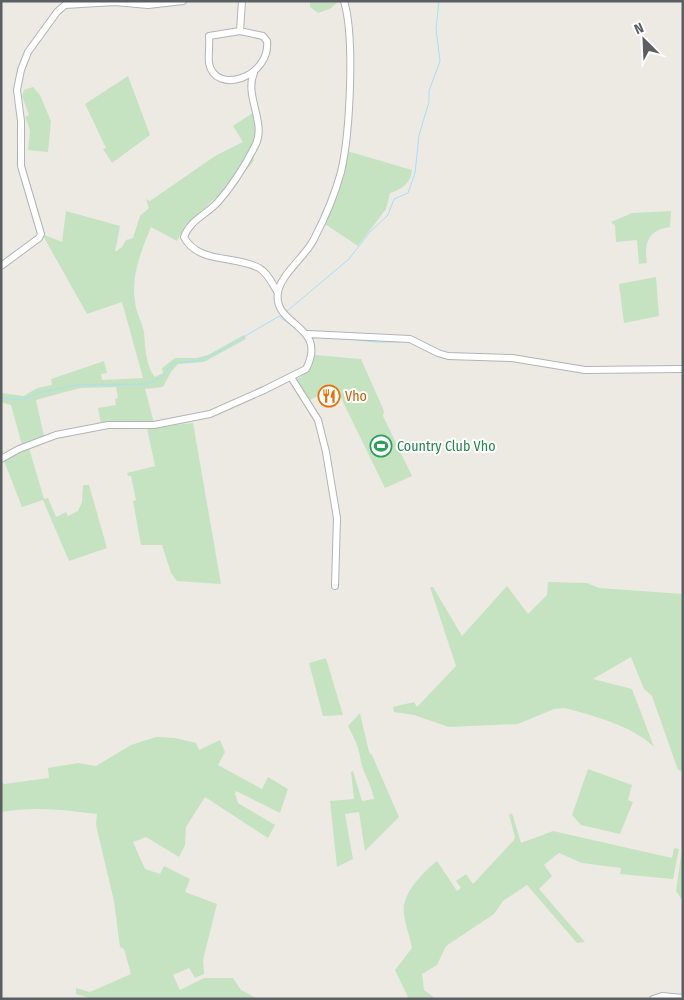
<svg xmlns="http://www.w3.org/2000/svg" width="684" height="1000" font-family="'Fira Sans Condensed',sans-serif">
	<style>
		.green { fill: #c5e3c1 }
		.lines { fill: none; stroke-linecap: round; stroke-linejoin: round }
		.stream { stroke: #a7dff9; stroke-width: 1 }
		.minor-casing { stroke: #b1b4b7; stroke-width: 8 }
		.minor { stroke: #fff; stroke-width: 6 }
		.labels { text-anchor: middle; stroke-width: 4; stroke-linejoin: round; paint-order: stroke }
		.food-label { font-size: 14px; fill: #c56008; stroke: #fff; text-anchor: start }
		.leisure-label { font-size: 14px; fill: #27864d; stroke: #fff; text-anchor: start }
	</style>
	<rect width="100%" height="100%" fill="#edeae3"/>
	<path class="green" d="M310 1H339L330 9 318 13 310 7Z
		M128 76 150 135 112 163 103 149 106 148 85 104Z
		M33 87 40 95 51 121 48 152 28 150 30 130 25 117 29 115 22 96 24 90Z
		M254 112 257 129 252 153 254 160 250 166 185 226 177 241 151 227C141 252 131 275 135 302 136 313 142 321 144 332 145 345 146 367 155 377L163 373 162 368 175 358H196L208 355 244 335 246 339 204 362 178 364 171 372 163 387 145 389 154 423 122 422 101 424 98 408 116 405 115 399 118 398 116 387 80 388 36 400 44 436 22 445 11 405 1 402V393L24 396 37 388 52 385 51 379 104 361 107 373 101 374 102 380 143 378 122 302 87 314 42 234 62 242 66 211 120 226 115 252 122 247 126 240 133 238 140 216 149 208 146 199 150 201 215 156 243 142 233 126Z
		M347 151 412 170C411 183 402 189 390 193L386 209 358 246 325 224 344 176Z
		M671 211 670 227C648 230 644 243 647 263L639 264 637 240 616 242 615 226 611 222 632 213Z
		M656 277 659 316 624 323 619 284Z
		M315 355 361 359 384 411 383 416 412 476 385 488 341 398 324 406 318 396 310 400 297 379 307 372Z
		M193 423 221 584 177 581 171 573 162 545H141L133 501 136 500 131 476H128L127 473 155 466 147 428Z
		M29 448 44 499 48 498 56 517 66 512 68 516 78 511 82 502 83 485H89L107 548 69 561 43 500 22 507 4 461Z
		M548 582 587 583 599 588 683 594V772L678 770 652 696 644 689 631 657 593 679 632 689 654 747C633 726 592 715 564 708L554 709 518 724 449 727 414 715 394 712 393 707 414 702 417 707 456 666 430 587H433L462 636 507 586 528 614 547 595Z
		M326 658 343 715 323 716 309 663Z
		M360 713 369 752 372 755 399 817 365 851 359 812 345 814 353 859 337 867 330 801 354 799 351 772 353 771 362 801 374 799C372 786 363 772 361 762 359 747 355 740 348 726Z
		M156 737 175 738 196 743 199 750 220 740 225 752 218 765 262 789 268 777 288 789 280 813 236 791 235 794 238 803 275 825 268 838 205 797 186 827 185 845 179 857 146 837 133 842 145 869 160 874 164 866 190 879 185 892 217 904 203 960 204 974 195 978 189 968 173 975 180 990 204 978H233L241 990 258 999H93L76 994V988L90 992 131 974 124 949 120 947 114 901 96 825 97 814C65 810 34 806 1 812V781L4 784 49 778 48 768 78 763 96 766 131 745Z
		M588 769 632 785 628 800 633 802 620 834 581 825 572 815Z
		M512 813 521 843 553 831 672 858 674 848 679 849 673 879 620 874 621 868 582 863 559 853 544 865 552 876 539 889 585 942 577 943 527 885 503 901 494 914 446 946 437 965 422 974 424 990 436 999H409L395 970 412 948C410 936 402 917 404 905 408 887 424 872 437 861L457 891 461 888 456 881 466 874 473 884 513 841 515 837 509 815Z
		M683 842V901L676 891Z"/>
	<g class="lines">
		<path class="stream" d="M286 312 349 259 370 232 388 215 394 199 408 193 415 173 419 135 429 102V91L440 61 436 29 439 1
			M280 317 299 331
			M337 338 377 342H402
			M429 352 441 357
			M1 398 22 400 38 393 77 385 148 384 162 377 174 363 197 361 216 353 283 314"/>
		<g class="minor-casing">
			<path id="minor" d="M240 31 263 36 267 41C271 77 215 96 209 63 208 55 210 45 209 36Z
				M240 31 242 1
				M254 73C244 95 266 122 256 144 246 164 232 186 218 202 206 215 190 220 184 237 198 264 235 255 259 268 268 273 273 285 278 293
				M1 266 39 238 41 234 21 166V121L17 90 21 70 28 52 57 12 65 5 115 2 148 5 183 1
				M308 334 410 339 438 353 448 356 512 358 585 370 683 369
				M291 377 318 420 326 452 337 518 335 586
				M1 459 19 449 56 435 108 425H154L210 414 264 390 306 369C329 324 272 327 278 292 281 274 306 256 314 239 325 218 335 194 341 172 350 134 355 37 344 1
				M653 999 662 996 683 998"/>
		</g>
		<use href="#minor" class="minor"/>
	</g>
	<defs>
		<g id="restaurant-ring" transform="scale(1.125)"><circle r="9.5" fill="#fff" stroke="#e8710a" stroke-width="1.5"/><path d="M-5-6h1v4h1v-4h1v4h1v-4h1v5L-1.5 .5V6h-2V.5L-5-1ZM5-6V6H3V1.5H1.5Q1.5-4 5-6Z" fill="#e8710a"/></g>
		<g id="stadium-ring" transform="scale(1.125)"><circle r="9.5" fill="#fff" stroke="#2e9e5b" stroke-width="1.5"/><path d="M0-5a6.5 5 0 1 0 0 10a6.5 5 0 1 0 0-10ZM-3.5-1.8h7v3.6h-7Z" fill="#2e9e5b"/></g>
	</defs>
	<g fill-rule="evenodd">
		<use href="#restaurant-ring" x="329" y="396"/>
		<use href="#stadium-ring" x="381" y="446"/>
	</g>
	<g class="labels">
		<g class="food-label">
			<text x="345" y="401">Vho</text>
		</g>
		<g class="leisure-label">
			<text x="397" y="451">Country Club Vho</text>
		</g>
	</g>
	<rect width="684" height="1000" fill="none" stroke="#5b5f63" stroke-width="5"/>
	<g transform="translate(644 40) rotate(336)" stroke="#ffffff" stroke-width="4" paint-order="stroke">
	<path d="M0-4L9 19L0 12L-9 19Z" fill="#5b5f63"/>
	<text y="-8" font-size="14" font-weight="bold" text-anchor="middle" fill="#5b5f63">N</text>
	</g>
</svg>
